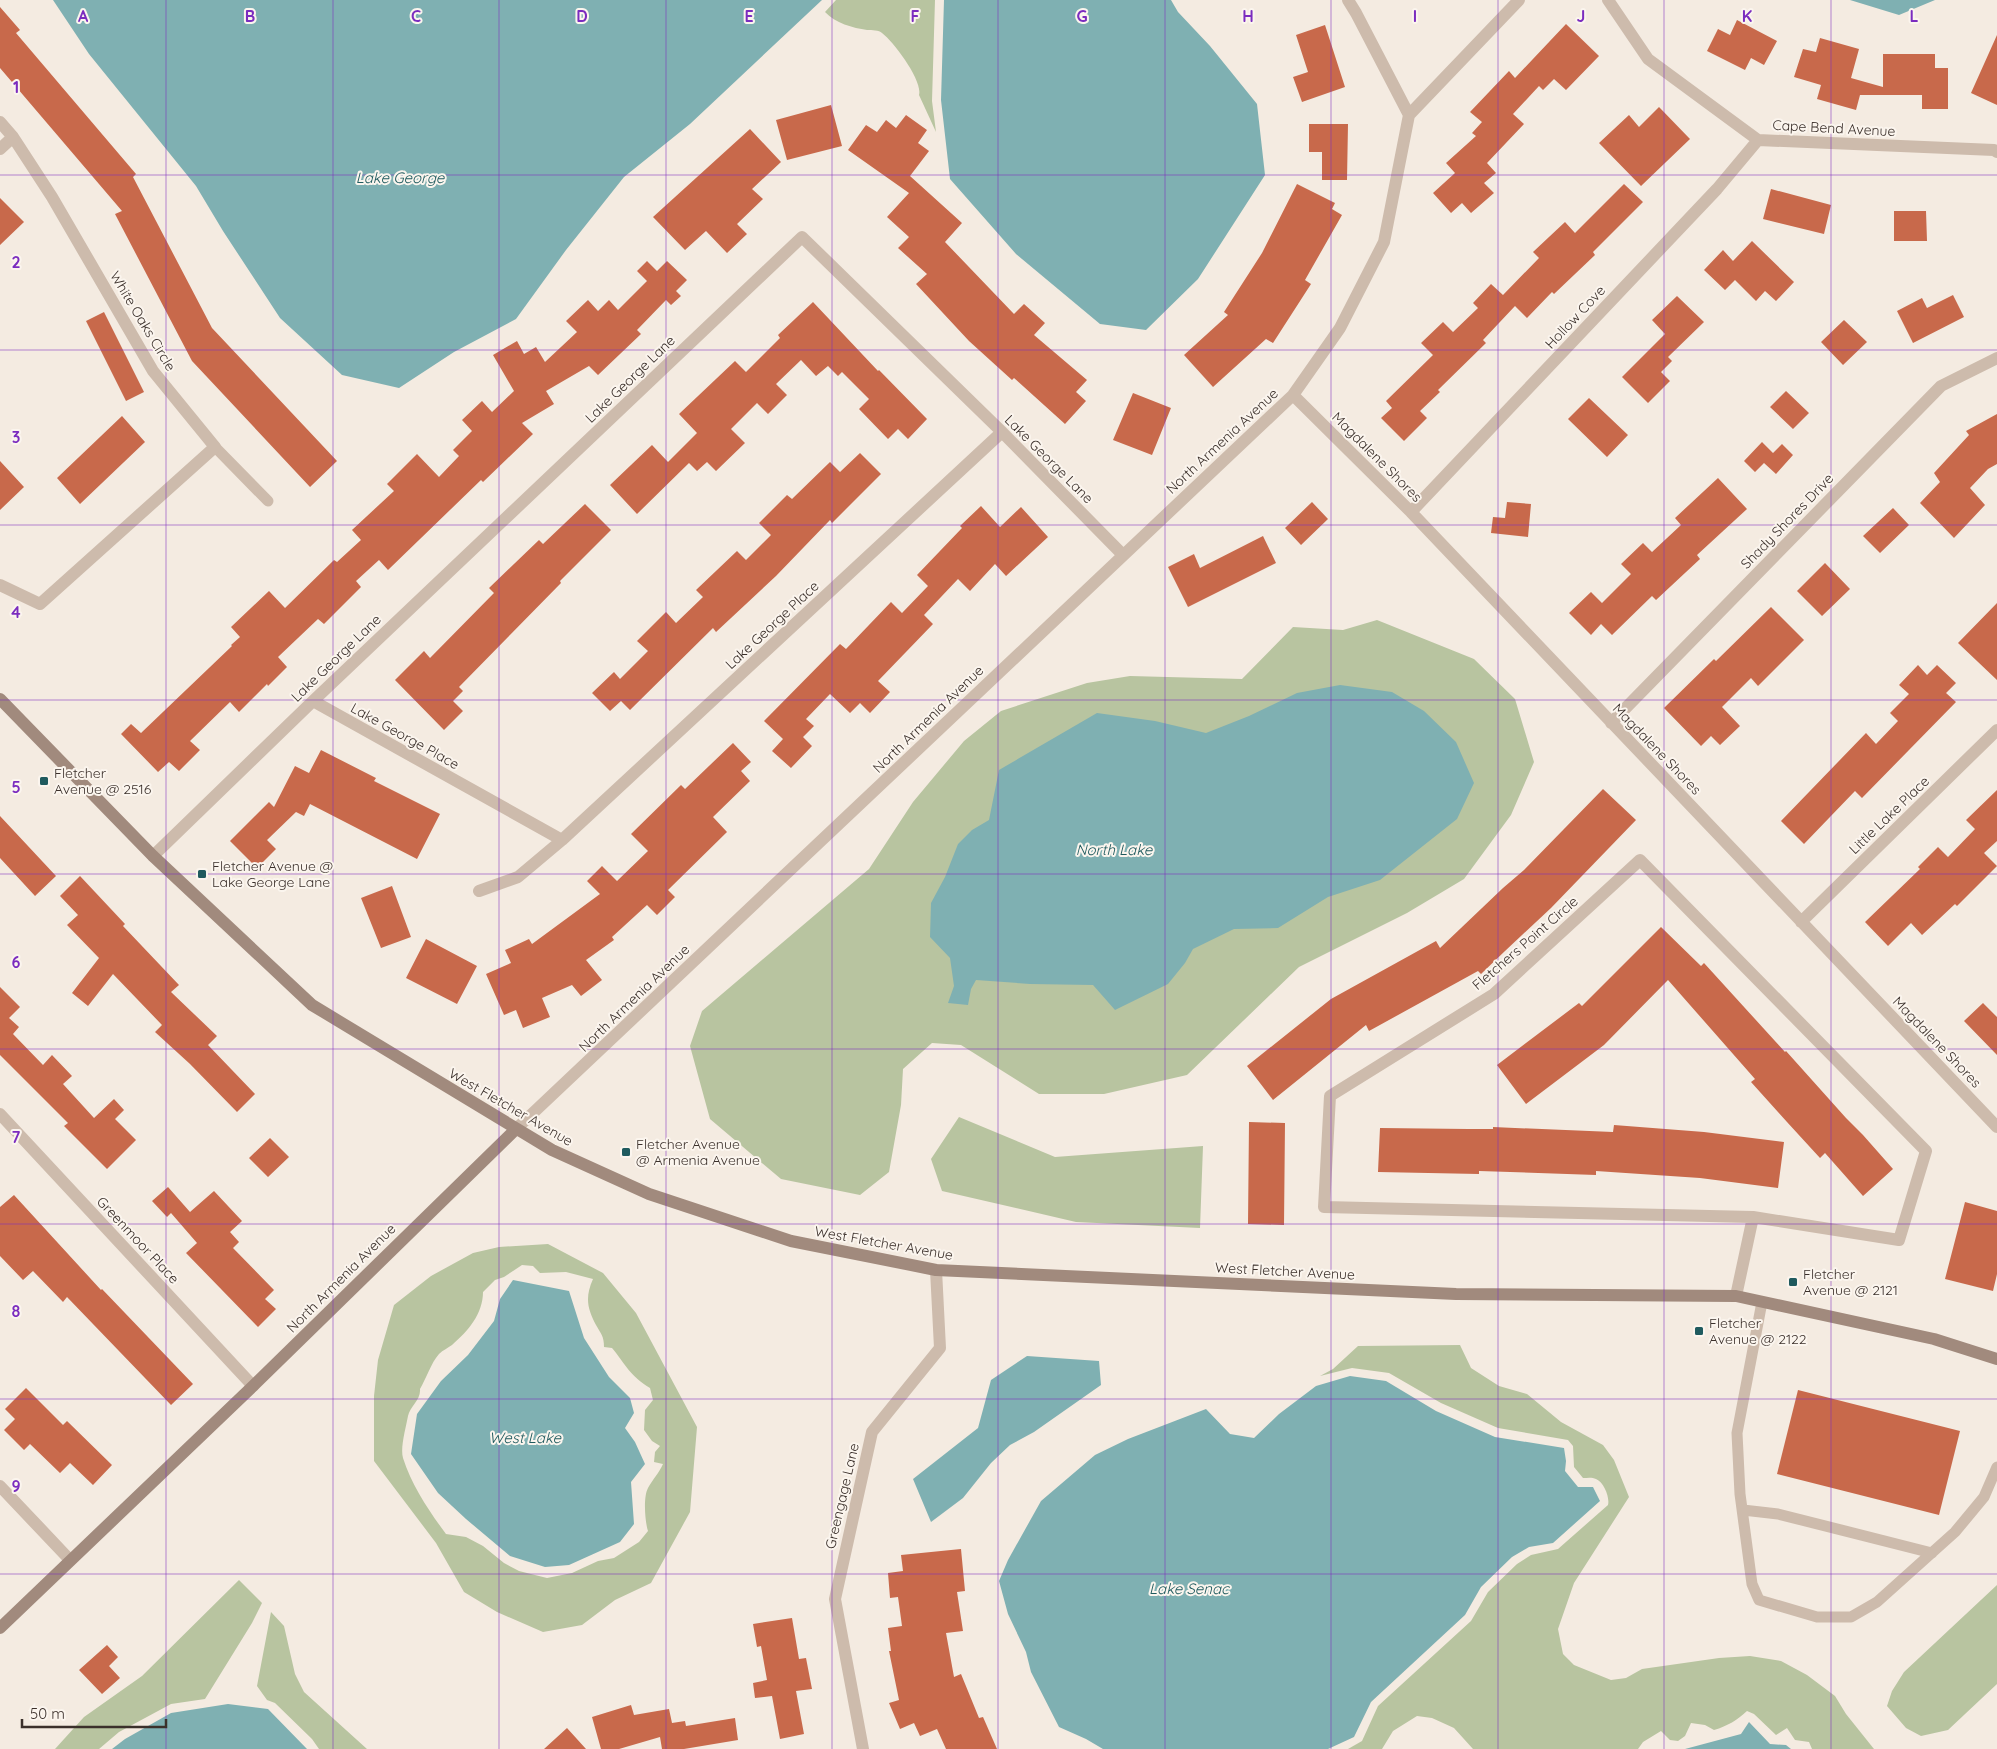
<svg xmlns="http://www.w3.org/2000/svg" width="1997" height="1749" font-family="Quicksand,sans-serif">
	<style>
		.green { fill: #b8c4a0; fill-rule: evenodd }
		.water { fill: #7fb0b2 }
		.building { fill: #c8694b }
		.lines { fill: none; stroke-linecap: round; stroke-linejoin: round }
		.lane { stroke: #cdbbac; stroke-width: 11 }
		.street { stroke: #cdbbac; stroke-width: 12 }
		.secondary { stroke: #a18a7d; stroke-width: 12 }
		.grid { fill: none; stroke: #7b2cbf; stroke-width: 1; stroke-opacity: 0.55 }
		.poi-dot { fill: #1f5a5e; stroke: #fbf5ee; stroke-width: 2 }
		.labels { text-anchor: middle; stroke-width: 4; stroke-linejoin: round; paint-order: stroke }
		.street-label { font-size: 14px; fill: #3b302b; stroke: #fbf5ee }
		.poi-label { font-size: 14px; fill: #3b302b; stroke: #fbf5ee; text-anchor: start }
		.water-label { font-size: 15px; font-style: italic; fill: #1f5a5e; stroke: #fbf5ee }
		.grid-label { font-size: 16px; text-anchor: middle; font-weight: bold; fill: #7b2cbf; stroke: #fbf5ee; stroke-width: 4; stroke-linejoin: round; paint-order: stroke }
	</style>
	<rect width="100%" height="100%" fill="#f4ebe1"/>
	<path class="green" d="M836 0H935L932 101 936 132 919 95C923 81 894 42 882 33 879 30 872 30 867 30 853 28 835 23 825 12Z
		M1377 620 1474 659 1515 699 1534 762 1511 815 1464 879 1407 913 1299 967 1187 1075 1104 1094H1039L961 1045 932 1043 903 1069 901 1105 889 1172 860 1195 781 1179 710 1119 690 1046 702 1011 869 869 913 802 964 741 1001 711 1087 683 1130 676 1242 679 1293 627 1343 630Z
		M959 1117 1055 1157 1203 1146 1200 1228 1076 1222 942 1191 931 1159Z
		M548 1244 603 1273 636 1313 697 1427 690 1512 651 1583 615 1600 582 1625 543 1632 497 1612 464 1592 436 1543 374 1461V1396L378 1360 394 1305 431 1276 473 1253 499 1247ZM522 1265 533 1266 540 1273 566 1272 593 1279C585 1297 587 1308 596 1325 601 1334 604 1336 604 1347L612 1348C626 1365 630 1376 650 1388L653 1400 645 1410 644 1430 652 1441 660 1446 655 1452 654 1462 663 1464C659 1473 653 1479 648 1488 643 1497 645 1522 648 1531L639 1542 614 1558 598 1561 572 1573 547 1578 519 1571 504 1563 483 1546 466 1537 446 1534C429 1511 412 1486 403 1458 400 1448 406 1427 408 1416 410 1406 421 1400 420 1389 426 1379 431 1363 439 1354 443 1350 448 1348 452 1345 468 1331 483 1314 483 1292L495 1280 504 1277Z
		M1460 1345 1471 1368 1499 1386 1527 1394 1561 1422 1603 1445 1614 1460 1629 1497 1574 1583 1558 1629 1563 1654 1574 1665 1611 1680 1626 1678 1642 1669 1719 1658 1750 1656 1781 1661 1807 1675 1835 1696 1846 1714 1874 1749H1812L1809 1742 1795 1740 1787 1728 1776 1735 1754 1714 1747 1711C1737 1720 1728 1726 1714 1730L1705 1725 1691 1723 1685 1736 1678 1741 1670 1740 1661 1731 1643 1742 1638 1749H1473L1454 1728 1432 1718 1417 1716 1393 1731 1382 1749H1348L1362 1741 1378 1706 1471 1621 1488 1592 1517 1564 1531 1555 1558 1549 1608 1505C1610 1498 1604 1482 1596 1479 1592 1477 1587 1478 1583 1478L1574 1467 1573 1446 1568 1440 1498 1428 1441 1403 1389 1373 1352 1368 1320 1376 1333 1369 1358 1346Z
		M239 1580 262 1603 252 1623 205 1699 171 1704 119 1732 99 1749H55L84 1717 142 1676Z
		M1997 1585V1684L1948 1730 1921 1736 1906 1728 1887 1706 1892 1691 1904 1672Z
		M271 1612 284 1626 295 1674 304 1692 367 1749H319L312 1739 275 1703 267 1700 257 1686Z"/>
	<path class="water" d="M53 0H822L690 124 624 177 566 250 516 319 454 352 399 388 342 375 280 318 223 231 196 186 89 54Z
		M944 0H1171L1178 12 1210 46 1257 104 1265 175 1198 279 1146 330 1100 324 1016 254 950 179 941 100Z
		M1850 0H1935L1899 15Z
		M1340 685 1392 692 1424 711 1456 742 1474 783 1457 819 1380 880 1328 897 1278 928 1234 929 1193 949 1185 963 1168 984 1115 1010 1093 985 1030 984 976 980 971 989 968 1005 948 1003 954 986 950 958 930 937 931 903 945 877 958 844 972 830 989 820 999 770 1097 713 1155 721 1206 733 1249 716 1297 693Z
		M513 1280 569 1291 584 1338 609 1377 630 1398 634 1413 625 1428 635 1442 645 1464 631 1482 634 1524 620 1542 569 1565 545 1567 510 1556 466 1519 438 1493 411 1454 417 1414 441 1381 468 1355 494 1321 500 1299Z
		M1027 1356 1099 1361 1101 1385 1034 1432 1010 1445 991 1463 963 1498 931 1522 913 1479 978 1428 991 1380Z
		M1350 1376 1386 1381 1436 1411 1495 1437 1564 1448 1566 1461 1565 1471 1578 1487H1593L1600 1501 1553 1543 1529 1547 1512 1557 1481 1587 1465 1615 1371 1702 1354 1737 1328 1749H1103L1086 1739 1059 1727 1031 1672 1026 1652 1008 1614 999 1581 1008 1560 1041 1501 1095 1455 1128 1439 1206 1409 1230 1434 1254 1438 1279 1414 1316 1386Z
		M228 1704 268 1709 307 1749H112L125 1739 171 1713Z
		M1749 1722 1770 1744 1786 1745 1791 1749H1685L1741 1734Z"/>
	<path class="building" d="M0 7 20 30 16 33 136 174 133 177 212 328 337 461 310 487 192 361 115 214 122 211 0 68Z
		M1737 20 1777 41 1764 65 1751 58 1745 70 1707 51 1718 29 1730 35Z
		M1566 24 1599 56 1566 90 1554 79 1543 90 1539 86 1513 114 1524 124 1487 163 1496 173 1484 183 1494 193 1471 213 1462 203 1451 213 1433 193 1455 173 1446 163 1476 136 1472 133 1482 122 1470 112 1509 71 1515 78Z
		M1325 25 1345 87 1302 102 1293 77 1308 72 1296 35Z
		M1997 35V105L1971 93Z
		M1820 38 1859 49 1851 78 1883 87V54H1935V68H1948V109H1922V95H1860L1856 110 1817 99 1821 85 1794 77 1803 49 1816 52Z
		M831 105 842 146 787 160 776 120Z
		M1659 107 1690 139 1641 186 1599 143 1629 115 1639 127Z
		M906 115 927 130 918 143 929 151 910 176 962 223 945 242 1014 314 1024 304 1045 323 1034 335 1087 380 1076 392 1086 401 1065 424 1014 378 1012 380 969 341 916 284 927 274 898 248 909 237 887 217 909 193 848 150 866 125 877 132 886 120 896 128Z
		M1309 124H1348L1347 180H1322V152H1309Z
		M750 129 781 162 752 189 763 199 737 224 747 234 727 253 706 231 685 250 653 217Z
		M1297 184 1335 203 1332 209 1342 215 1305 280 1311 284 1273 343 1266 339 1213 387 1184 355 1228 315 1224 312 1262 253Z
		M1624 184 1643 202 1593 252 1595 255 1554 294 1552 292 1527 318 1515 306 1483 340 1486 343 1438 390 1440 392 1420 411 1427 418 1404 441 1381 418 1392 408 1386 401 1433 355 1421 343 1443 322 1453 332 1478 308 1473 303 1491 284 1503 295 1539 258 1533 252 1565 222 1575 233Z
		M1771 189 1831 205 1824 234 1763 219Z
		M0 198 24 222 0 245Z
		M1894 211H1926L1927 241H1894Z
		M1752 241 1794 282 1776 301 1765 291 1756 301 1735 280 1725 290 1704 270 1723 250 1733 261Z
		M647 261 657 271 667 261 687 280 676 291 681 296 671 305 666 300 637 330 641 334 598 375 589 366 546 391 554 404 522 423 533 434 483 482 481 480 388 570 379 560 356 581 361 587 324 624 318 619 278 657 287 667 268 686 267 684 239 712 230 702 190 741 200 750 179 771 169 762 158 772 121 734 131 724 141 733 232 646 231 645 240 637 231 627 269 591 285 608 334 560 337 562 361 540 352 530 394 491 387 484 417 454 439 477 459 456 453 450 472 431 462 420 482 401 492 412 514 391 493 355 517 341 524 354 536 347 545 362 577 332 566 321 588 300 598 311 609 300 618 310 647 281 637 271Z
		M1953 295 1964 317 1913 343 1897 311 1922 298 1927 308Z
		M1677 296 1704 322 1668 357 1672 361 1661 372 1670 381 1648 403 1622 377 1665 334 1652 320Z
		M813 302 878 371 879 370 927 419 908 439 898 429 888 439 859 409 869 399 842 372 838 376 828 366 816 376 801 360 776 384 787 395 768 414 757 403 731 429 745 443 716 471 707 462 697 471 689 463 637 514 610 485 652 445 668 462 697 433 679 414 735 361 746 372 780 338 778 335Z
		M104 312 144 392 126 401 86 321Z
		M1844 320 1867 342 1843 365 1821 342Z
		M1786 391 1809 413 1793 429 1770 407Z
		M1133 393 1171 408 1152 455 1113 440Z
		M1589 398 1628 435 1607 457 1568 419Z
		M1997 414V464L1988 469 1970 488 1985 505 1954 538 1920 503 1940 482 1934 473 1969 435 1966 431Z
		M122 416 145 442 80 504 57 478Z
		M1762 442 1773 453 1782 444 1793 455 1776 474 1764 463 1755 472 1744 461Z
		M860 453 881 474 832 523 830 520 776 576 716 632 713 628 630 710 621 701 610 711 592 693 614 672 620 679 648 651 637 641 666 612 676 623 703 597 696 590 737 551 746 560 771 535 759 523 787 495 792 499 830 462 840 472Z
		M0 461 24 487 0 510Z
		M1718 478 1747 509 1697 555 1700 559 1656 600 1652 596 1612 635 1601 624 1591 635 1569 613 1591 592 1602 603 1631 574 1621 564 1643 543 1652 552 1681 525 1675 518Z
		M1312 502 1328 519 1301 545 1285 528Z
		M1507 502 1531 504 1528 537 1491 533 1493 517 1505 518Z
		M585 504 611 530 560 581 561 583 459 687 463 691 453 701 463 711 444 730 395 680 424 651 430 658 494 593 489 588 539 540 543 544Z
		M981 506 1000 527 1021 507 1048 537 1006 576 995 564 970 591 958 579 924 615 933 624 878 681 890 692 870 713 860 703 850 713 830 694 806 719 814 726 803 737 812 746 791 768 772 751 783 739 764 721 840 644 846 649 891 602 902 613 928 586 917 575 962 528 960 526Z
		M1893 508 1909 525 1880 553 1863 536Z
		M1263 536 1276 563 1188 607 1168 567 1194 554 1200 568Z
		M1825 563 1850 589 1822 616 1797 591Z
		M1997 603V680L1958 643Z
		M1771 607 1804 640 1758 686 1751 678 1722 707 1740 726 1720 745 1711 736 1701 746 1664 708 1714 659 1716 661Z
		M1918 665 1927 675 1937 665 1956 683 1946 693 1956 702 1862 798 1855 791 1804 844 1781 821 1866 733 1876 744 1898 721 1890 713 1909 694 1899 685Z
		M733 743 751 762 741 771 750 781 713 817 727 832 668 890 675 897 657 915 647 905 612 937 614 940 586 960 602 980 581 996 572 985 542 998 550 1017 523 1028 516 1010 504 1015 486 974 511 963 505 950 529 939 532 944 600 894 587 881 602 866 617 881 648 851 631 834 681 785 685 789Z
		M321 750 376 778 374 781 440 814 417 859 310 804 304 816 296 812 267 840 276 849 257 868 230 841 269 802 274 807 295 766 309 773Z
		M1603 789 1636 820 1551 908 1505 951 1481 974 1478 971 1369 1031 1366 1025 1273 1100 1247 1066 1331 999 1436 941 1440 948 1503 888 1524 870Z
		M1997 790V841L1984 853 1997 866 1957 906 1955 904 1922 935 1911 923 1888 946 1865 922 1920 869 1918 867 1938 847 1948 857 1975 829 1966 820Z
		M0 816 56 876 35 896 0 858Z
		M80 876 125 924 123 926 179 985 171 992 217 1036 208 1045 255 1094 237 1112 190 1064 155 1032 162 1025 113 974 88 1006 72 993 99 958 67 925 78 915 60 896Z
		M392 886 411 937 381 948 361 898Z
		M1661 927 1701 966 1704 963 1785 1052 1786 1051 1846 1118 1863 1135 1893 1169 1863 1196 1825 1153 1820 1158 1787 1122 1751 1082 1755 1079 1668 980 1604 1045 1526 1104 1497 1065 1579 1003 1582 1006Z
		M426 939 477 966 457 1004 406 978Z
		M0 987 20 1007 9 1018 19 1027 13 1034 43 1065 52 1055 72 1076 63 1084 94 1118 114 1099 124 1110 115 1119 136 1140 107 1169 64 1126 68 1123 0 1055Z
		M1983 1003 1997 1017V1055L1964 1021Z
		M1249 1122 1285 1123 1284 1225 1248 1224Z
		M1614 1125 1704 1132 1784 1142 1778 1188 1700 1178 1596 1171V1175L1479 1171V1174L1378 1172 1380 1128 1468 1129H1493V1127L1613 1132Z
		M270 1138 289 1157 268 1177 249 1158Z
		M168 1187 190 1212 214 1191 242 1221 230 1232 239 1242 233 1248 274 1290 265 1299 276 1309 258 1327 186 1253 197 1243 171 1213 167 1217 152 1201Z
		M14 1195 101 1290 102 1289 193 1384 171 1405 67 1297 63 1302 33 1271 23 1280 0 1256V1207Z
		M1965 1202 1997 1211V1274L1993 1291 1945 1279Z
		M26 1388 63 1425 67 1421 112 1465 93 1485 70 1463 60 1473 30 1444 24 1450 4 1430 15 1419 5 1409Z
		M1798 1390 1960 1431 1939 1515 1777 1474Z
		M961 1549 965 1591 957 1592 963 1631 946 1633 954 1677 961 1674 979 1718 983 1717 997 1749H946L937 1729 920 1736 914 1723 900 1729 889 1703 899 1700 889 1651H891L888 1628 902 1626 898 1597 890 1598 888 1573 903 1571 901 1555Z
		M792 1618 799 1659 806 1658 812 1689 796 1691 804 1734 780 1739 772 1696 755 1698 753 1683 767 1680 761 1646 757 1647 753 1624Z
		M107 1645 118 1657 109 1666 120 1678 102 1694 79 1670Z
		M631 1705 634 1715 669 1709 672 1723 685 1721 686 1726 735 1718 738 1740 684 1749H662L660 1737 619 1749H601L592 1717Z
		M567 1728 586 1749H544Z"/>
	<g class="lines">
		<path class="lane" d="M215 447 268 501
			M1762 1302 1737 1433 1740 1494 1752 1584 1759 1600 1817 1617H1851L1877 1602 1955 1532 1984 1497 1997 1467
			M1743 1510 1778 1514 1932 1553"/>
		<path class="street" d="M1348 0 1356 13 1409 115
			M1608 0 1648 59 1758 140 1994 150 1997 152
			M0 122 13 137 52 197 153 371 215 447 40 604 0 585
			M0 149 13 137
			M1293 395 1411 512 1997 1127
			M1411 512 1717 189 1758 140
			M313 701 562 840
			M1611 723 1941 386 1997 358
			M153 856 313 701 802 237 1002 432 1123 555
			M1640 860 1926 1151 1899 1240 1753 1217 1324 1207 1330 1096 1494 994Z
			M479 891 518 877 562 840 1002 432
			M1801 922 1997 730
			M0 1114 253 1386
			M516 1129 1293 395 1340 328 1384 242 1409 115 1519 0
			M1736 1296 1753 1217
			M0 1486 70 1560
			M863 1749 835 1599 872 1432 940 1348 936 1270"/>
		<path class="secondary" d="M0 699 153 856 312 1005 552 1150 649 1194 791 1241 936 1270 1456 1294 1736 1296 1934 1339 1997 1359
			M0 1628 253 1386 516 1129"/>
	</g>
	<path class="grid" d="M166 0V1749M333 0V1749M499 0V1749M666 0V1749M832 0V1749M998 0V1749M1165 0V1749M1331 0V1749M1498 0V1749M1664 0V1749M1831 0V1749M0 175H1997M0 350H1997M0 525H1997M0 700H1997M0 874H1997M0 1049H1997M0 1224H1997M0 1399H1997M0 1574H1997"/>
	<g class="poi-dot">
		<rect x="39" y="776" width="10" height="10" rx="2.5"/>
		<rect x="197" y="869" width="10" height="10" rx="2.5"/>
		<rect x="621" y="1147" width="10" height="10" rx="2.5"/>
		<rect x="1788" y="1277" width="10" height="10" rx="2.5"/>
		<rect x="1694" y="1326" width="10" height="10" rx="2.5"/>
	</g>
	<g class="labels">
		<g class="street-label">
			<text transform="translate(1834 128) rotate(3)" y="5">Cape Bend Avenue</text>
			<text transform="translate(1575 317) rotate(-47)" y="5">Hollow Cove</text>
			<text transform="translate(143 321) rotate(59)" y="5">White Oaks Circle</text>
			<text transform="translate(630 379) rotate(-44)" y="5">Lake George Lane</text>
			<text transform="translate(1222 441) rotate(-43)" y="5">North Armenia Avenue</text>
			<text transform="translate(1377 457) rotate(45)" y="5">Magdalene Shores</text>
			<text transform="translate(1049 459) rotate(45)" y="5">Lake George Lane</text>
			<text transform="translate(1787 521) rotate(-46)" y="5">Shady Shores Drive</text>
			<text transform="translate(772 625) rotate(-43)" y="5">Lake George Place</text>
			<text transform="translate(336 658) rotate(-44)" y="5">Lake George Lane</text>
			<text transform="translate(928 719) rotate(-44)" y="5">North Armenia Avenue</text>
			<text transform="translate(405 736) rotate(29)" y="5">Lake George Place</text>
			<text transform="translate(1657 749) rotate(46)" y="5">Magdalene Shores</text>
			<text transform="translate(1889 815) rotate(-44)" y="5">Little Lake Place</text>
			<text transform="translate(1525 943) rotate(-41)" y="5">Fletchers Point Circle</text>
			<text transform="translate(634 998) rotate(-44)" y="5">North Armenia Avenue</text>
			<text transform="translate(1937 1042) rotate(46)" y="5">Magdalene Shores</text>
			<text transform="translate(511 1107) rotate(30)" y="5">West Fletcher Avenue</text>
			<text transform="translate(138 1240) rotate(47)" y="5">Greenmoor Place</text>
			<text transform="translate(884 1243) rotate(10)" y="5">West Fletcher Avenue</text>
			<text transform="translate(1285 1271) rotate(3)" y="5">West Fletcher Avenue</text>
			<text transform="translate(341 1278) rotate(-45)" y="5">North Armenia Avenue</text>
			<text transform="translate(842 1496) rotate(-77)" y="5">Greengage Lane</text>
		</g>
		<g class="poi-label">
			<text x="54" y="778">Fletcher<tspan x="54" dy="16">Avenue @ 2516</tspan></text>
			<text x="212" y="871">Fletcher Avenue @<tspan x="212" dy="16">Lake George Lane</tspan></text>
			<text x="636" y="1149">Fletcher Avenue<tspan x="636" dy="16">@ Armenia Avenue</tspan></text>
			<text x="1803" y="1279">Fletcher<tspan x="1803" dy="16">Avenue @ 2121</tspan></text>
			<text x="1709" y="1328">Fletcher<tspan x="1709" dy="16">Avenue @ 2122</tspan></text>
		</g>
		<g class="water-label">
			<text x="400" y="183">Lake George</text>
			<text x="1114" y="855">North Lake</text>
			<text x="525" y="1443">West Lake</text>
			<text x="1189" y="1594">Lake Senac</text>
		</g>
	</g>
	<g class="grid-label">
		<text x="83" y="22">A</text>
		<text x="250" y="22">B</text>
		<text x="416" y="22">C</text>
		<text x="582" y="22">D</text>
		<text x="749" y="22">E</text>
		<text x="915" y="22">F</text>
		<text x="1082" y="22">G</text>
		<text x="1248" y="22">H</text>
		<text x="1415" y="22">I</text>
		<text x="1581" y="22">J</text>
		<text x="1747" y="22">K</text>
		<text x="1914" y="22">L</text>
		<text x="16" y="93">1</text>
		<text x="16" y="268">2</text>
		<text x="16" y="443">3</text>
		<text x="16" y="618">4</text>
		<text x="16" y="793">5</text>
		<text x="16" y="968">6</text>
		<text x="16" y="1143">7</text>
		<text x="16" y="1317">8</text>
		<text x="16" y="1492">9</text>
	</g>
	<path d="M22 1719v8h144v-8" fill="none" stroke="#3b302b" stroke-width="2.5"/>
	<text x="30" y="1719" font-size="15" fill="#3b302b" stroke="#fbf5ee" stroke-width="4" paint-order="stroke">50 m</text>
</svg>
